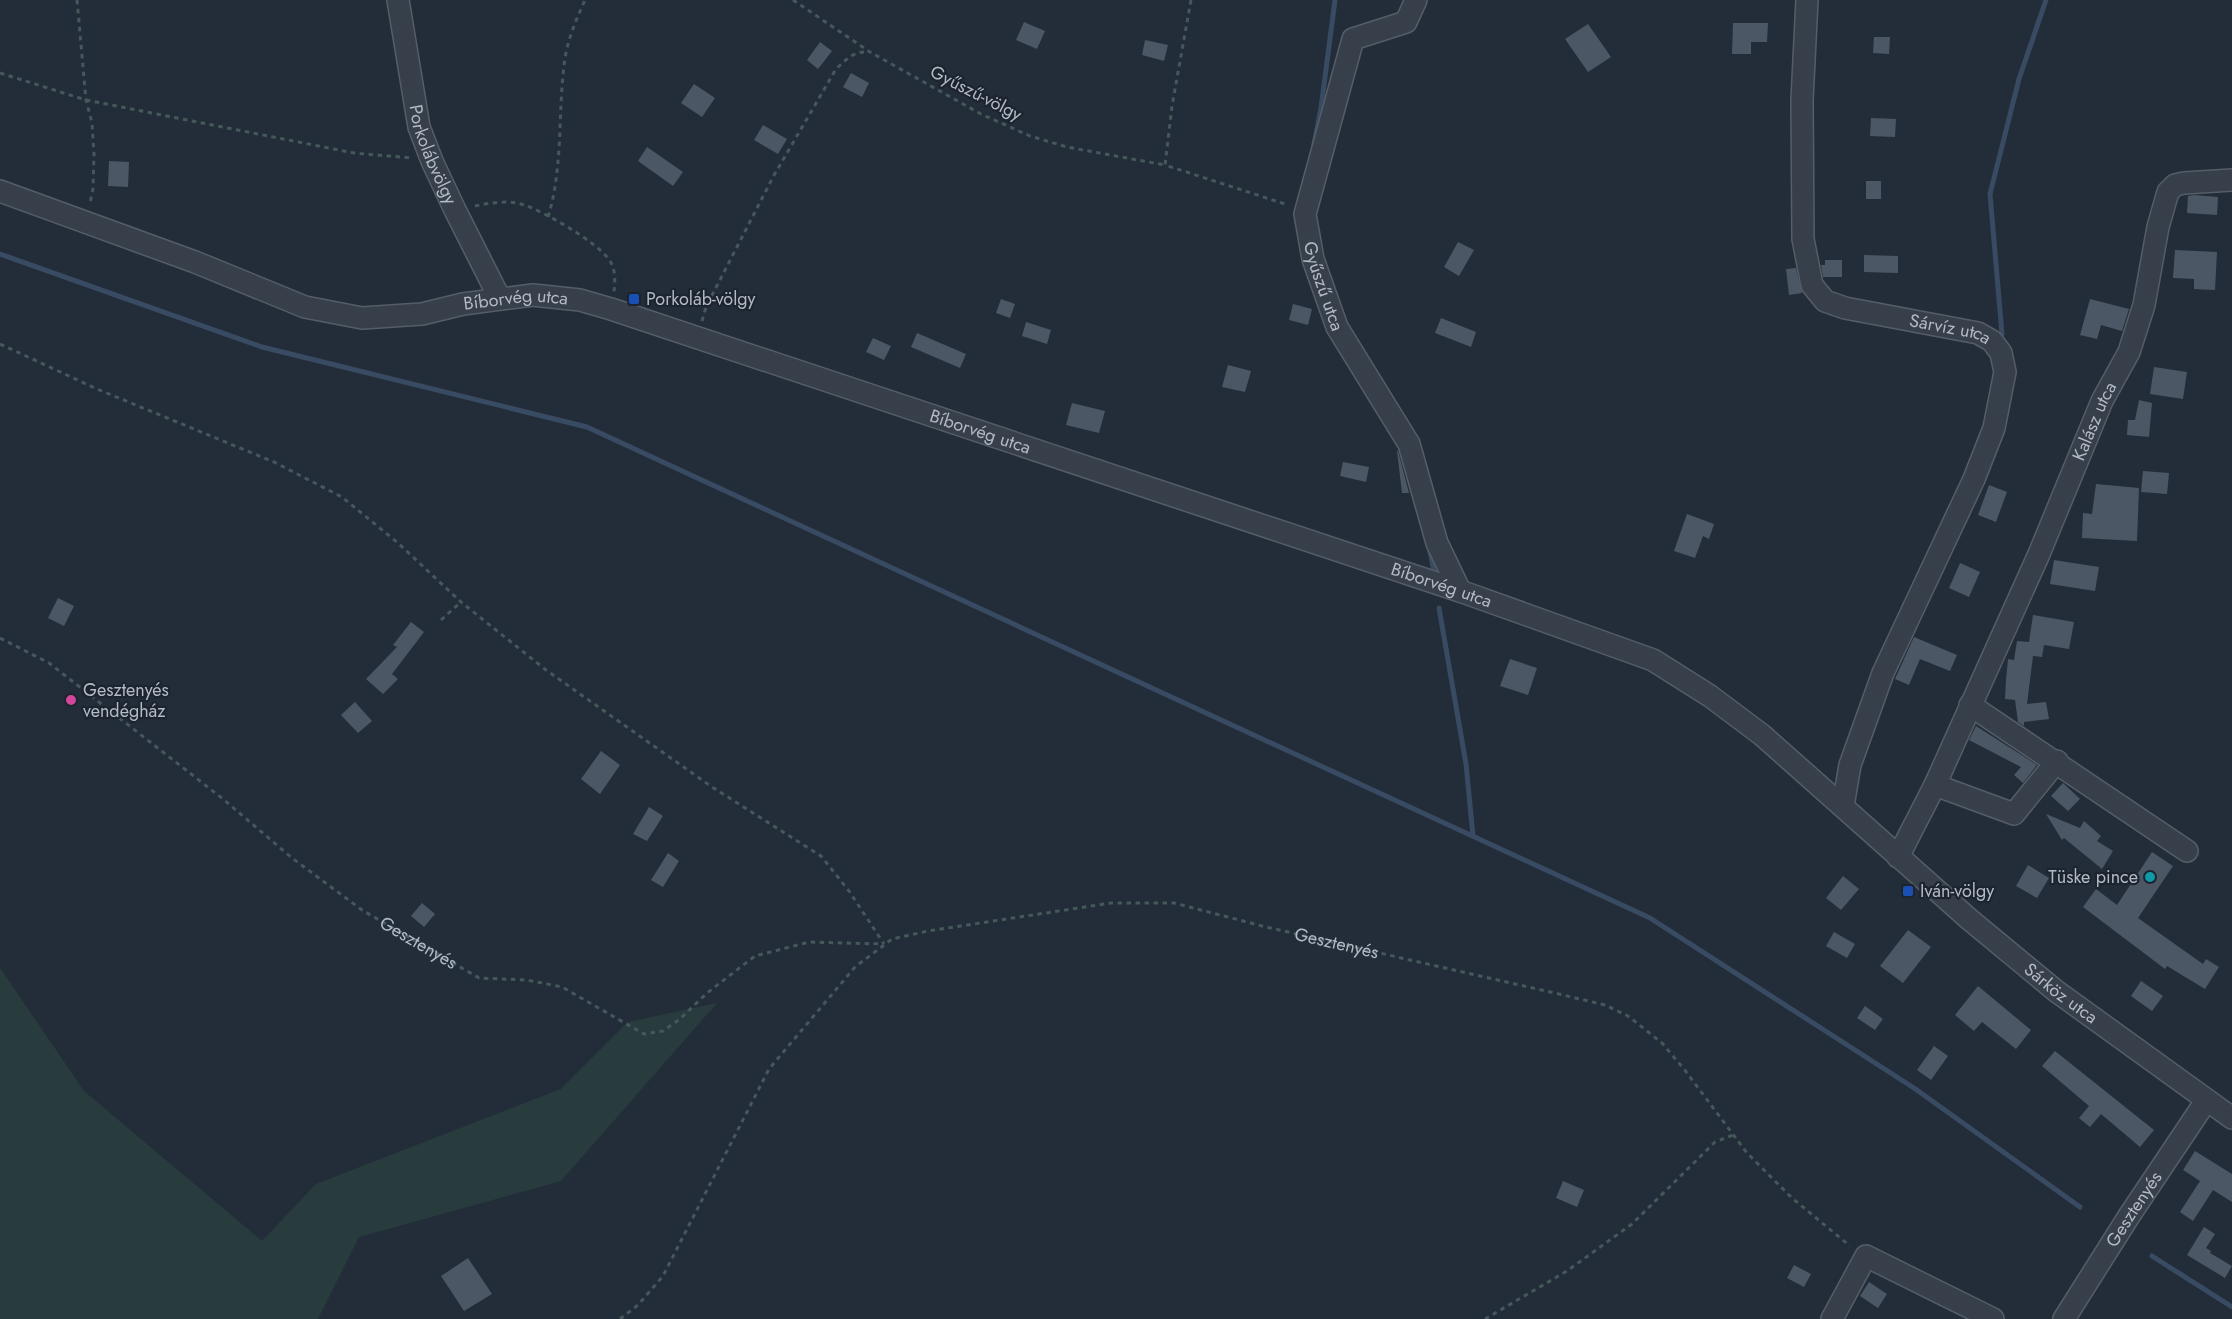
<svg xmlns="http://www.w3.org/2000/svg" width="2232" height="1319" font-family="Jost,sans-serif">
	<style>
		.green { fill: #283c3d }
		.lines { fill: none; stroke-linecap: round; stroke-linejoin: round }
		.stream { stroke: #394b62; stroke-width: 5 }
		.building { fill: #4c5765 }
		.minor-casing { stroke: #555d68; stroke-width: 24 }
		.path { stroke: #45585a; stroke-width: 3; stroke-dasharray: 4.5 4.5; stroke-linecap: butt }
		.minor { stroke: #373f4a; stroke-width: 21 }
		.transit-dot { fill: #1a4fb4; stroke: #1c242f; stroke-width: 2 }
		.hotel-dot { fill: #d1479c; stroke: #1c242f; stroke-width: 2 }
		.culture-dot { fill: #0f9aa8; stroke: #1c242f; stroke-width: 2 }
		.labels { text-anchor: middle; stroke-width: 4.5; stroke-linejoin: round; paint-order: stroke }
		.street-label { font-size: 18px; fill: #b2bac6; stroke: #1c242f }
		.poi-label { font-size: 18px; fill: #b2bac6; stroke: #1c242f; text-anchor: start }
	</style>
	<rect width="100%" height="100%" fill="#232d39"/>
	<path class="green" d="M0 968 84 1091 262 1241 316 1184 561 1089 628 1022 717 1003 561 1181 359 1237 318 1319H0Z"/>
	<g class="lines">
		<path class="stream" d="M1314 144 1321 108 1335 0
			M0 254 262 347 587 427 1650 918 1914 1088 2080 1207
			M2002 334 1990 194 2019 79 2046 0
			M1429 546 1434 572
			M1439 608 1466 764 1473 836
			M2152 1256 2232 1307"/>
	</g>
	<path class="building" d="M1024 22 1045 31 1037 49 1016 40Z
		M1733 23H1768L1767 42H1751V54H1732Z
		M1588 24 1611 57 1588 72 1565 39Z
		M1874 37H1890L1889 54 1873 53Z
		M1145 40 1168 45 1164 61 1142 55Z
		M820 42 832 51 818 69 807 60Z
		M851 73 869 83 862 97 843 87Z
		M694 84 715 98 702 117 681 103Z
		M1871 118 1896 119 1895 137 1870 136Z
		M763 125 787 139 778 154 754 140Z
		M647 147 683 172 673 186 638 161Z
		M109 161 129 162 128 187 108 186Z
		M1866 181H1881V199H1866Z
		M2194 195 2218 197 2217 215 2187 213 2188 196Z
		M1458 242 1474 250 1459 276 1444 267Z
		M2175 250 2217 252 2215 290 2194 289V279L2173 278Z
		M1864 255 1898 256V273L1864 272Z
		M1825 260H1842V277H1823L1821 265H1825Z
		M1796 268 1802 293 1789 295 1786 269Z
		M1001 299 1015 304 1010 318 996 313Z
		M2090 299 2129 309 2122 331 2101 325 2097 339 2080 335Z
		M1293 304 1312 309 1308 325 1289 320Z
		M1441 318 1476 332 1471 347 1435 333Z
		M1026 322 1051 330 1047 344 1022 336Z
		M917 333 966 354 960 368 911 347Z
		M873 338 891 346 884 360 866 352Z
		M1228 365 1251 371 1245 392 1222 387Z
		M2154 367 2187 372 2183 399 2150 394Z
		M2139 400 2152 403 2149 437 2127 435 2128 420H2135Z
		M1072 403 1105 411 1099 433 1066 425Z
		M1397 451H1398L1409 493H1402Z
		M1343 462 1369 467 1366 482 1340 476Z
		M2143 471 2169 473 2167 494 2141 492Z
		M2096 484 2139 488 2137 541 2082 538 2083 513 2092 514Z
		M1989 485 2007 492 1996 522 1978 515Z
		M1687 514 1714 524 1709 539 1703 536 1695 558 1674 551Z
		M2054 560 2099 567 2095 591 2050 584Z
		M1960 563 1980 572 1969 597 1949 588Z
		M58 598 74 606 64 626 48 618Z
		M2033 615 2074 622 2069 649 2044 645 2042 657 2033 656 2027 704 2046 702 2049 719 2024 722V726L2018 722 2015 700 2005 699 2006 680 2008 659 2014 660 2017 641 2029 642Z
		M411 622 424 632 392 674 398 679 383 694 366 679 397 647 393 645Z
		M1914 637 1957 655 1950 671 1920 659 1909 685 1895 679Z
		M1510 659 1537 668 1528 695 1500 686Z
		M355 702 372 721 358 733 341 715Z
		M1976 726 2037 765 2023 783 2014 775 2021 767 1969 740Z
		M601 751 620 765 600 794 581 779Z
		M2063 783 2080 799 2068 811 2051 796Z
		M649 807 663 816 647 841 633 834Z
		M2046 814 2080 828 2084 821 2101 836 2097 841 2113 851 2102 869 2064 838 2062 840Z
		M2152 852 2173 866 2138 918 2203 964 2206 959 2219 967 2205 989 2167 966 2165 969 2083 907 2096 889 2117 905Z
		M668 853 679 861 663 887 651 880Z
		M2028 865 2049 878 2037 898 2016 886Z
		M1843 876 1859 889 1841 910 1826 898Z
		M422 903 435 914 424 927 411 916Z
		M1908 930 1931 947 1903 983 1880 966Z
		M1834 932 1855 944 1847 958 1826 946Z
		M2141 981 2163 996 2152 1011 2131 996Z
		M1978 986 2031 1030 2016 1049 1982 1022 1974 1031 1955 1015Z
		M1865 1006 1883 1019 1875 1030 1857 1018Z
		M1934 1046 1948 1056 1931 1080 1917 1070Z
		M2055 1051 2154 1130 2140 1147 2101 1114 2090 1127 2079 1118 2089 1106 2042 1066Z
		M2195 1151 2232 1174V1202L2213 1190 2193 1221 2180 1212 2200 1181 2183 1170Z
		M1563 1181 1584 1190 1577 1207 1556 1198Z
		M2204 1227 2215 1234 2206 1248 2211 1251 2210 1253 2232 1266 2225 1278 2187 1255Z
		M468 1258 492 1294 464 1311 441 1276Z
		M1794 1265 1811 1274 1804 1287 1787 1278Z
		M1869 1282 1887 1294 1878 1308 1860 1296Z"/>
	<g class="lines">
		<g class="minor-casing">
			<g id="minor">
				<path id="s3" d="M398 0 419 127 432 161 455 210 500 299"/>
				<path id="s4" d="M1416 0 1406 22 1353 39 1305 214 1313 259 1337 327 1409 444 1437 543 1460 591"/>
				<path id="s5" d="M1807 0 1802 100 1803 239 1812 285 1825 301 1845 308 1978 333 1992 341 2001 353 2005 372 1994 428 1974 479 1883 673 1850 765 1843 806"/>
				<path id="s6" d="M0 191 195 262 305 307 362 318 422 314 463 304 533 295 580 300 611 309 1460 591 1653 660 1710 696 1762 735 1969 919 2056 991 2232 1118"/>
				<path d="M1970 705 2187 851"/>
				<path d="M1935 785 2014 814 2057 761"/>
				<path id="s7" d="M1898 857 1935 785 2039 554 2102 401 2129 352 2144 305 2158 227 2168 192 2175 185 2184 183 2232 180"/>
				<path d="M1832 1319 1866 1256 1993 1319"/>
				<path id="s8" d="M2064 1319 2129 1216 2206 1101"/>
			</g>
		</g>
		<g class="path">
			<path d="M77 0 86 100 92 123 94 154 93 189 90 203"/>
			<path d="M793 0 870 52 981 114 1030 136 1067 147 1165 165"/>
			<path d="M1191 0 1172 106 1165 165 1288 205"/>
			<path d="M0 73 86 100 354 153 412 158"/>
			<path d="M475 206C490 203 507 200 521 204 542 210 599 243 610 261 616 270 615 282 614 292"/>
			<path d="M548 217C563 169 558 115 564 66 566 43 576 20 585 0"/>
			<path d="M702 321 706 307 773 177 836 69C846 60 853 51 868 52"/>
			<path d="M0 344 97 389 274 462 342 497 398 543 461 602 546 670 712 787 821 856 849 891 884 944"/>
			<path d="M441 620 461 602"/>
			<path id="s1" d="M0 638 49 663 223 799 292 858 362 910 479 978 527 980 562 987 644 1034 663 1031 680 1019 707 993 755 956 809 942 883 944"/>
			<path id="s2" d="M620 1319 638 1305 663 1276 769 1069 855 967 892 939 928 931 1111 903H1174L1266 927 1559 994 1605 1005 1628 1016 1662 1043 1684 1069 1747 1153 1792 1198 1850 1246"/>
			<path d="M1485 1319 1567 1271 1632 1224 1715 1142 1733 1135"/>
		</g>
		<use href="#minor" class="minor"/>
	</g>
	<g class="transit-dot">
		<rect x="628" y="293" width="12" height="12" rx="3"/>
		<rect x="1902" y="885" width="12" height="12" rx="3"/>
	</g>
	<circle class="hotel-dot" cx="71" cy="700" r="6"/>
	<circle class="culture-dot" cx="2150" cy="877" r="6"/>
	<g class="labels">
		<g class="street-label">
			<text transform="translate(976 93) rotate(27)" y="6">Gyűszű-völgy</text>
			<text dy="6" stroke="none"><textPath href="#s3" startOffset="159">Porkolábvölgy</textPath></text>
			<text dy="6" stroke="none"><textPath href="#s4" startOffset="336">Gyűszű utca</textPath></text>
			<text dy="6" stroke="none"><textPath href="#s6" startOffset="540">Bíborvég utca</textPath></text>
			<text dy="6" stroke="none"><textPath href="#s5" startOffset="435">Sárvíz utca</textPath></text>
			<text dy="6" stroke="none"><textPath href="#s7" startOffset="478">Kalász utca</textPath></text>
			<text dy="6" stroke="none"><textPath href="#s6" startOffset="1026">Bíborvég utca</textPath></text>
			<text dy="6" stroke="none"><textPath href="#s6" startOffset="1512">Bíborvég utca</textPath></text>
			<text dy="6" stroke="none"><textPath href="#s1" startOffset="519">Gesztenyés</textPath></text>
			<text dy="6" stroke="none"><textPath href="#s2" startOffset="926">Gesztenyés</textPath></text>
			<text dy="6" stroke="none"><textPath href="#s6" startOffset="2264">Sárköz utca</textPath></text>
			<text dy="6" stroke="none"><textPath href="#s8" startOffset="130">Gesztenyés</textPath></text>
		</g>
		<g class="poi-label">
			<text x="646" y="305">Porkoláb-völgy</text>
			<text x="83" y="696">Gesztenyés<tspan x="83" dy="21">vendégház</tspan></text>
			<text x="2138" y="883" text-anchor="end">Tüske pince</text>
			<text x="1920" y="897">Iván-völgy</text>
		</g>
	</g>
</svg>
